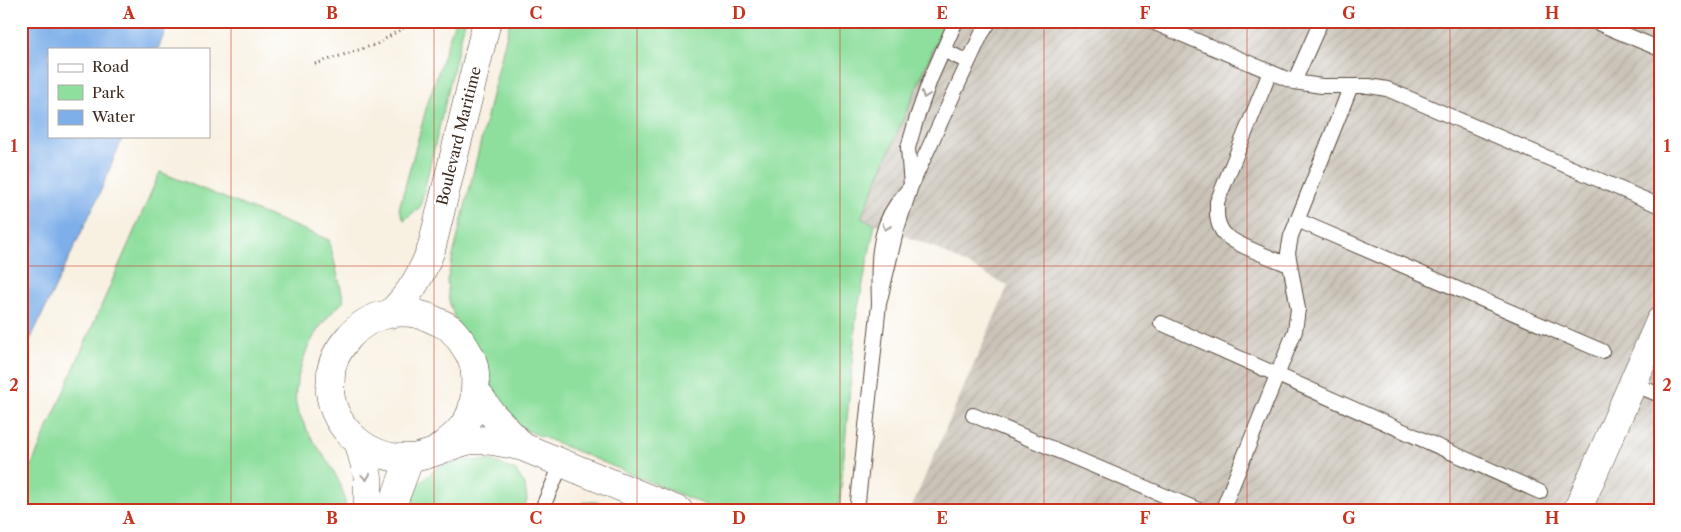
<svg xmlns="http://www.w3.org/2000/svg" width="1681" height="532" font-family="'Libre Caslon Text',serif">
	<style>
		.industrial { fill: url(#industrial-furrows) }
		.green { fill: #8edf9e; stroke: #64845e }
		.water { fill: #7eafe9; stroke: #5c6c84 }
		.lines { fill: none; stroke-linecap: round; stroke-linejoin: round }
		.service-casing { stroke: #57483b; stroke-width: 16 }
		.minor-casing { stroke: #57483b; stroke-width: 29 }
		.path { stroke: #57483b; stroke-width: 3; stroke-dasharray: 1 4; stroke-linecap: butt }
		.service { stroke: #fff; stroke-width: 14 }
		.minor { stroke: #fff; stroke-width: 28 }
		.oneway { stroke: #a79f9a }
		.grid { fill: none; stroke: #c8321e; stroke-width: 1; stroke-opacity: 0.55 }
		.labels { text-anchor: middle; stroke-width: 4; stroke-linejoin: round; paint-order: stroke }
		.street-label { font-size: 15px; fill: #3b2a1e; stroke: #fff }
		.neatline { fill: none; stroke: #c8321e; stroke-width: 2 }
		.grid-label { font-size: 16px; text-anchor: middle; font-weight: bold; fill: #c8321e }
	</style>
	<defs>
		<pattern id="industrial-furrows" width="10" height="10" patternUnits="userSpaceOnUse" patternTransform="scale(1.25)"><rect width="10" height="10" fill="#cac3b8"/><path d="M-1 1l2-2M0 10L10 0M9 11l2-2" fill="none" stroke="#aea89e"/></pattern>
	</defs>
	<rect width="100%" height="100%" fill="#fff"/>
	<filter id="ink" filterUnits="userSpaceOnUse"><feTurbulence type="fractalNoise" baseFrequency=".02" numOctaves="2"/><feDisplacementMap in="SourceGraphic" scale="10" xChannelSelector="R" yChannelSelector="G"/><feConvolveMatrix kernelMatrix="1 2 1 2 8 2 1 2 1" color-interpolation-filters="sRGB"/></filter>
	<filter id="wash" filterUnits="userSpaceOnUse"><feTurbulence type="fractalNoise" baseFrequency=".0096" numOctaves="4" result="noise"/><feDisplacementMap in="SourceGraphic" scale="20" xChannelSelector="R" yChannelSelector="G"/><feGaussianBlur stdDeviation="1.12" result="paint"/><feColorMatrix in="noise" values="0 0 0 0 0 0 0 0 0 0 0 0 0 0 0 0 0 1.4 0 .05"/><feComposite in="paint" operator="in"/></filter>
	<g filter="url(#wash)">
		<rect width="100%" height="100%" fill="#f8f0e1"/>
		<path class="industrial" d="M945 21H1660V511H910L1008 286 933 247 861 218Z"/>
		<path class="green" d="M455 21H465L420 207 404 220 399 209 428 102Z
			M510 21H945L861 218 875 224 856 318 839 511H720L526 430 507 412 496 397 454 316 449 301 447 281Z
			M160 172 329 240 344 301C323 320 311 336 302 363 298 377 294 390 296 405 297 410 301 417 303 422 318 454 344 473 346 511H21V489Z
			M464 460 493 461 516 471 525 485 527 500 523 511H406L418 485 438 467Z
			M585 502H596L617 511H570Z"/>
		<path class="water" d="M21 21H169L158 49H49V136H123L99 195 21 359Z"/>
	</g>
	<g filter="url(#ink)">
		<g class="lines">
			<g class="service-casing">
				<path id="service" d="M956 21 930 80 917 117 908 148 911 186C906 192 901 198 896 205 876 233 878 271 879 304L896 232 911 186 981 35 990 21
					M1150 21 1294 82 1322 86H1351L1291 236 1288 253 1298 309 1295 331 1222 511
					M1593 21 1660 49
					M943 50 968 62
					M1270 72 1217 202C1217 213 1216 223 1223 232 1231 244 1275 259 1289 265
					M1294 82 1321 21
					M1351 86H1369L1387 89 1660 206
					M1297 220 1602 351
					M1161 323 1540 492
					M1633 384 1660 395
					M973 415 1201 511
					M541 511 562 463
					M857 511 879 304"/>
			</g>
			<g class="minor-casing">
				<path id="minor" d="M390 314C411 293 420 277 431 250L487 21
					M476 391 491 413 523 447
					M359 444 368 477V511
					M436 451C448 441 460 433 468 419 476 405 478 372 471 357 466 348 458 336 451 329 447 325 440 323 434 320 406 306 370 312 349 337 341 346 332 360 331 373 331 379 330 386 330 392 334 431 371 460 409 458 429 457 448 445 467 441 486 438 505 443 523 447L679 511
					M390 511 410 458
					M1577 511 1660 321"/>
			</g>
			<path class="path" d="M315 64 377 44 414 21"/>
			<use href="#service" class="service"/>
			<use href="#minor" class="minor"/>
		</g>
		<defs><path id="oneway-chevron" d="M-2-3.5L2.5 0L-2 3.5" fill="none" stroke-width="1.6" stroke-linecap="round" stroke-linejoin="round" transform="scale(1.25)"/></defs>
		<g class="oneway">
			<use href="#oneway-chevron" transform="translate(925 95) rotate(110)"/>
			<use href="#oneway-chevron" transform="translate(886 227) rotate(109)"/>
			<use href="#oneway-chevron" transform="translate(366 477) rotate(82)"/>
		</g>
	</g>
	<path class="grid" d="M231 21V511M434 21V511M637 21V511M840 21V511M1044 21V511M1247 21V511M1450 21V511M21 266H1660"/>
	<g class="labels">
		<g class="street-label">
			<text transform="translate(459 136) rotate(-76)" y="5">Boulevard Maritime</text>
		</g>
	</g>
	<rect width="1681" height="532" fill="none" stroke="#fff" stroke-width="55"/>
	<rect x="48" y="48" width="162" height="90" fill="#ffffff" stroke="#b1aaa5"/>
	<rect x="58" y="64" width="25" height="8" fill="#ffffff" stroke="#b1aaa5"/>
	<text x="92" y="72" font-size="15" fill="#3b2a1e">Road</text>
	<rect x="58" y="85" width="25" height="15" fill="#8edf9e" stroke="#b1aaa5"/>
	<text x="92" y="98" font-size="15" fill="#3b2a1e">Park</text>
	<rect x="58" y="110" width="25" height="15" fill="#7eafe9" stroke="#b1aaa5"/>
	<text x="92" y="122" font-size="15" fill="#3b2a1e">Water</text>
	<rect x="28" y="28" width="1626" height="476" class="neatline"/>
	<g class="grid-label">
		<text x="129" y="19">A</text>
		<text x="332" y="19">B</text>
		<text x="536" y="19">C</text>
		<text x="739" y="19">D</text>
		<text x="942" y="19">E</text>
		<text x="1145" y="19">F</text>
		<text x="1349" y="19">G</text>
		<text x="1552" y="19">H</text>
		<text x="14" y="152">1</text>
		<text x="1667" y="152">1</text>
		<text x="14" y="391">2</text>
		<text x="1667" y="391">2</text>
		<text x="129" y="524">A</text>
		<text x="332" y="524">B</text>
		<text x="536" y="524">C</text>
		<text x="739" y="524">D</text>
		<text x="942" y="524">E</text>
		<text x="1145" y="524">F</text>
		<text x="1349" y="524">G</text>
		<text x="1552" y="524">H</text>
	</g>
</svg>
